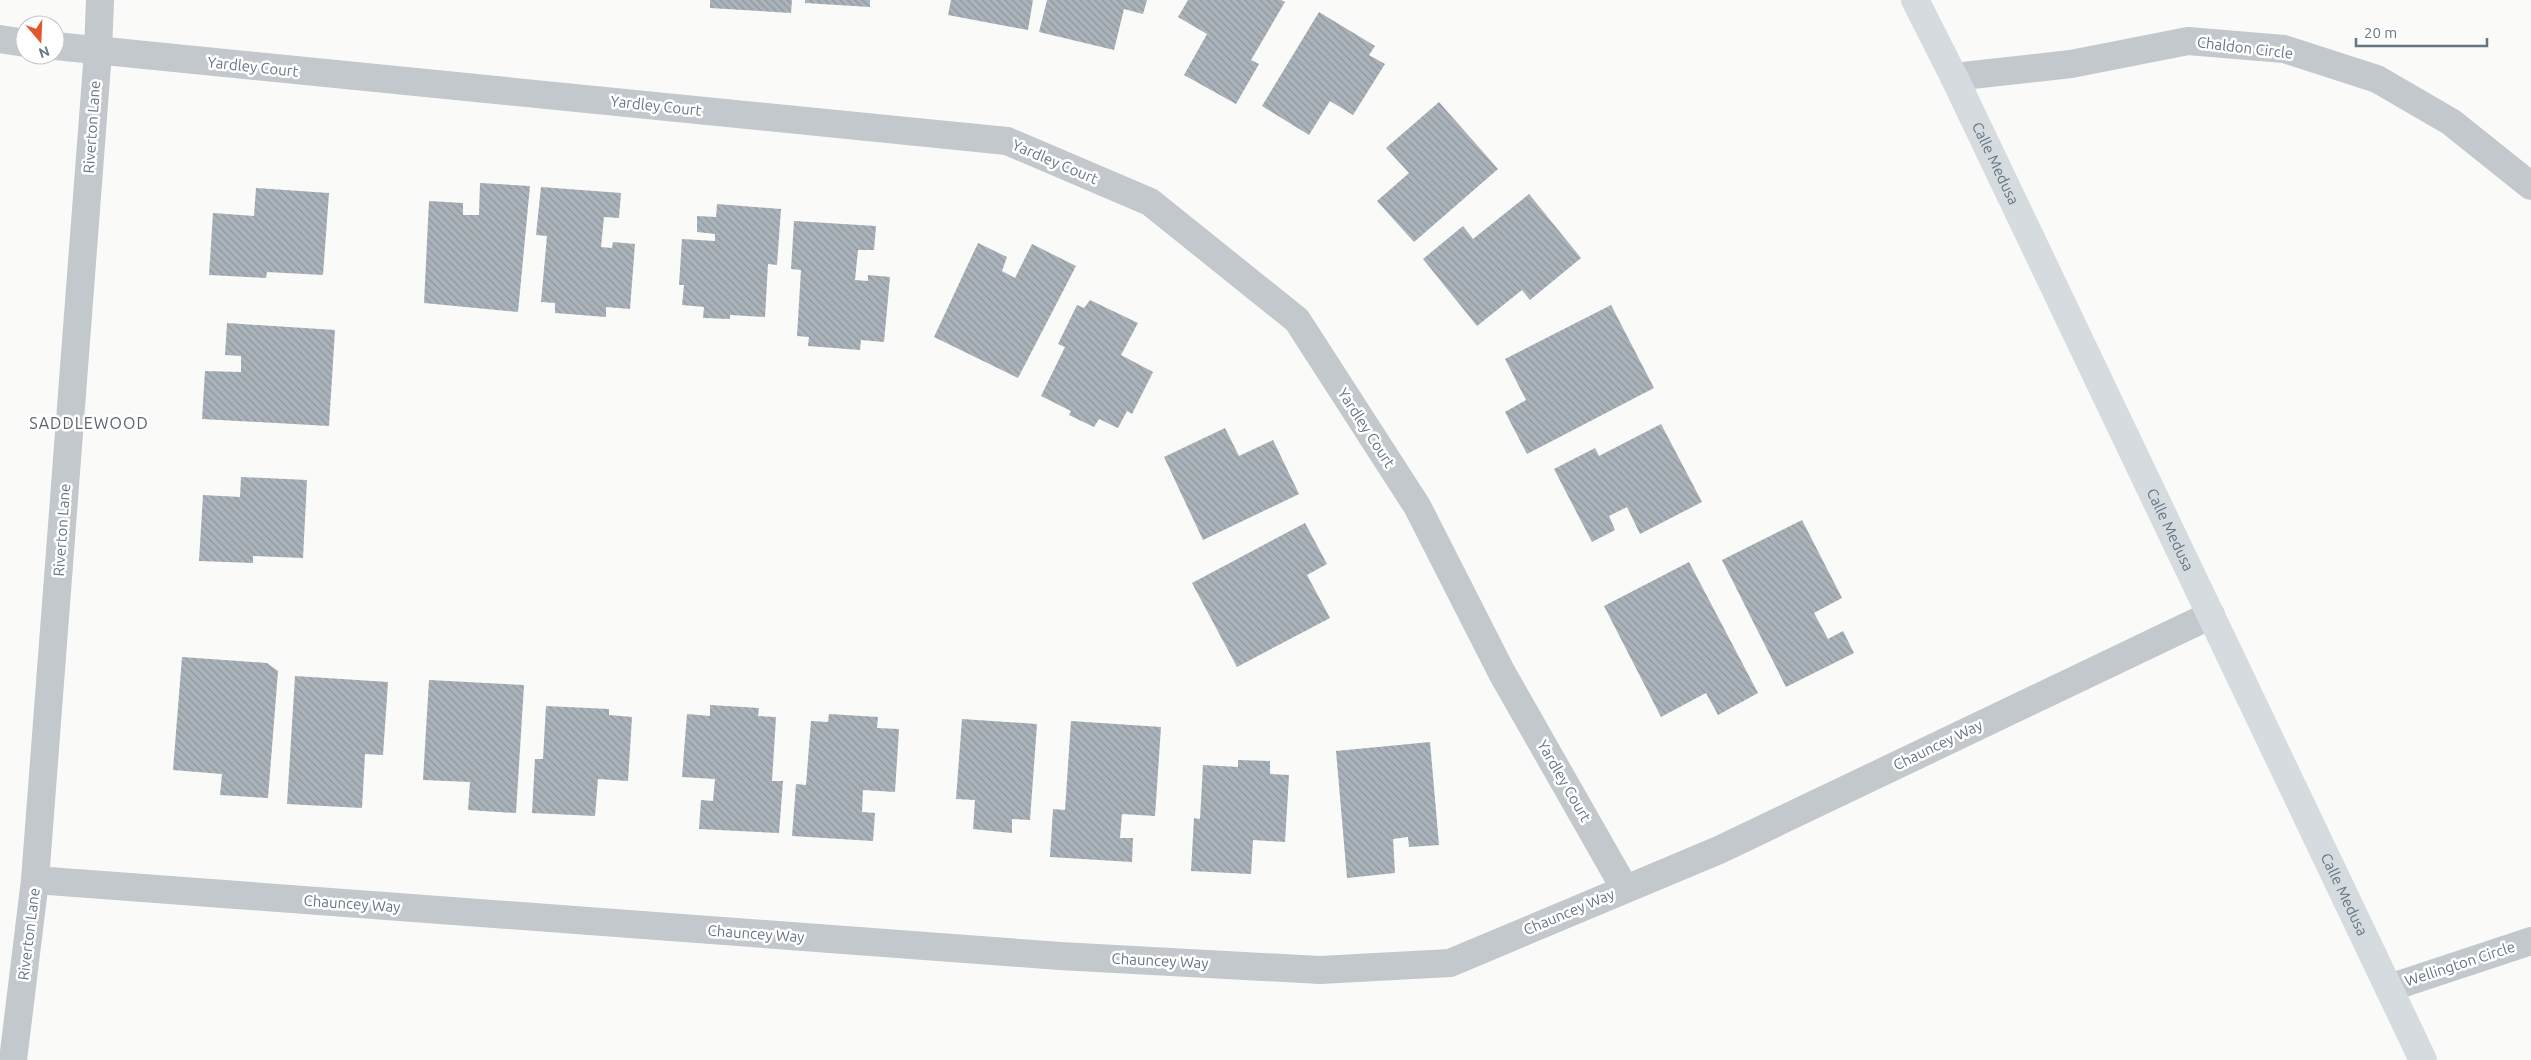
<svg xmlns="http://www.w3.org/2000/svg" width="2531" height="1060" font-family="Ubuntu,sans-serif">
	<style>
		.building { fill: url(#building-back-hatch) }
		.lines { fill: none; stroke-linecap: round; stroke-linejoin: round }
		.street { stroke: #c3c8cc; stroke-width: 28 }
		.secondary { stroke: #d6dbdf; stroke-width: 28 }
		.labels { text-anchor: middle; stroke-width: 5; stroke-linejoin: round; paint-order: stroke }
		.street-label { font-size: 15px; fill: #657683; stroke: #fff }
		.neighbourhood-label { font-size: 16px; letter-spacing: 1px; fill: #57646e; stroke: #fff }
	</style>
	<defs>
		<pattern id="building-back-hatch" width="6" height="6" patternUnits="userSpaceOnUse" patternTransform="scale(1.25)"><rect width="6" height="6" fill="#aab3b9"/><path d="M-1 5l2 2M0 0l6 6M5-1l2 2" fill="none" stroke="#8e969c"/></pattern>
	</defs>
	<rect width="100%" height="100%" fill="#fafaf8"/>
	<path class="building" d="M710 0H792L791 13 710 8Z
		M805 0H870V7L805 3Z
		M951 0H1033L1028 30 948 15Z
		M1047 0H1147L1143 14 1124 9 1114 50 1039 32Z
		M1188 0H1281L1285 2 1251 60 1259 64 1236 104 1184 75 1207 34 1178 17Z
		M1319 12 1375 46 1369 55 1385 64 1353 115 1330 101 1309 135 1262 106Z
		M1439 102 1498 169 1414 242 1377 201 1409 173 1386 148Z
		M480 183 530 186 518 312 424 303 429 201 463 203V215H479Z
		M541 187 621 193 619 218 604 217 601 247 612 248 613 242 635 244 630 309 606 307V317L555 313V303L541 302 547 236 536 235Z
		M256 188 329 193 323 275 267 272 266 278 209 275 213 213 254 216Z
		M1529 194 1581 258 1530 300 1522 290 1477 326 1423 259 1463 226 1473 239Z
		M717 204 781 209 777 265 768 264 765 317 730 315V319L703 318 704 307 682 305 684 285H679L682 239 715 241V234L697 232V216L716 217Z
		M794 221 876 226 874 250H858L855 280 868 281V275L890 277 884 342 861 340 860 350 808 346 809 337 797 336 801 270 791 269Z
		M978 243 1007 257 1002 271 1015 278 1032 244 1076 266 1018 378 934 337Z
		M1090 300 1138 323 1121 355 1153 372 1132 414 1127 411 1118 428 1099 419 1094 427 1069 415 1071 411 1041 396 1065 347 1058 344 1077 305 1084 308Z
		M1611 305 1654 388 1527 454 1505 412 1526 400 1505 359Z
		M227 323 335 330 329 426 202 419 205 371 241 372V356L225 355Z
		M1661 424 1702 502 1640 534 1627 507 1609 516 1615 530 1592 542 1554 469 1595 448 1599 456Z
		M1225 428 1239 456 1273 440 1299 494 1203 540 1164 457Z
		M241 477 307 480 303 558 253 556V563L199 561 203 495 240 497Z
		M1802 520 1842 598 1814 613 1828 639 1843 631 1854 653 1786 687 1722 560Z
		M1305 523 1327 564 1307 575 1330 618 1237 667 1192 583Z
		M1689 562 1758 693 1718 715 1706 693 1661 717 1604 606Z
		M182 657 267 663 278 671 268 798 220 795 222 774 173 770Z
		M295 676 388 682 383 755 365 754 362 808 287 804Z
		M429 680 524 685 516 813 468 810 470 782 423 780Z
		M710 705 759 708 758 716 776 717 772 781H783L779 833 699 829 701 800 713 801 715 779 682 777 687 714 710 716Z
		M546 706 609 709V715L632 717 628 781 598 779 595 816 532 813 535 759H543Z
		M829 714 878 717 877 728 899 729 895 792 863 790 862 812 875 813 873 841 792 836 796 784 806 785 811 721 828 722Z
		M962 719 1037 724 1030 820 1012 819V833L973 829 975 800 956 799Z
		M1071 721 1161 727 1155 816 1122 814 1120 838H1133L1132 862 1050 857 1053 809 1065 810Z
		M1430 742 1439 845 1409 847 1408 837 1393 839 1395 873 1347 878 1336 751Z
		M1238 760 1270 761V774L1289 775 1285 842 1253 840 1251 874 1191 871 1194 818 1200 819 1203 765 1238 767Z"/>
	<g class="lines">
		<path class="street" d="M0 39 25 43
			M55 46 1007 141 1150 202 1297 320 1417 506 1502 673 1625 889
			M1954 77 2071 64 2188 41 2284 49 2377 79 2451 122 2531 186
			M35 880 1060 956 1320 970 1450 963 1719 850 2211 615
			M2389 988 2531 941
			M13 1060 35 880 98 52 100 0"/>
		<path class="secondary" id="s1" d="M1915 0 1954 77 2423 1060"/>
	</g>
	<g class="labels">
		<g class="street-label">
			<text transform="translate(2245 48) rotate(7)" y="5">Chaldon Circle</text>
			<text transform="translate(253 67) rotate(6)" y="5">Yardley Court</text>
			<text transform="translate(656 106) rotate(6)" y="5">Yardley Court</text>
			<text transform="translate(92 127) rotate(-86)" y="5">Riverton Lane</text>
			<text transform="translate(1055 162) rotate(23)" y="5">Yardley Court</text>
			<text dy="5" stroke="none"><textPath href="#s1" startOffset="182">Calle Medusa</textPath></text>
			<text transform="translate(1366 428) rotate(57)" y="5">Yardley Court</text>
			<text dy="5" stroke="none"><textPath href="#s1" startOffset="588">Calle Medusa</textPath></text>
			<text transform="translate(62 530) rotate(-86)" y="5">Riverton Lane</text>
			<text transform="translate(1938 745) rotate(-26)" y="5">Chauncey Way</text>
			<text transform="translate(1564 781) rotate(60)" y="5">Yardley Court</text>
			<text dy="5" stroke="none"><textPath href="#s1" startOffset="992">Calle Medusa</textPath></text>
			<text transform="translate(352 904) rotate(4)" y="5">Chauncey Way</text>
			<text transform="translate(1569 912) rotate(-23)" y="5">Chauncey Way</text>
			<text transform="translate(29 934) rotate(-83)" y="5">Riverton Lane</text>
			<text transform="translate(756 934) rotate(4)" y="5">Chauncey Way</text>
			<text transform="translate(1160 961) rotate(3)" y="5">Chauncey Way</text>
			<text transform="translate(2460 964) rotate(-18)" y="5">Wellington Circle</text>
		</g>
		<g class="neighbourhood-label">
			<text x="89" y="429">SADDLEWOOD</text>
		</g>
	</g>
	<g transform="translate(40 40) rotate(161)"><circle r="24" fill="#ffffff" stroke="#c1c8cd"/>
	<path d="M0-4L9 19L0 12L-9 19Z" fill="#e4572e"/>
	<text y="-8" font-size="14" font-weight="bold" text-anchor="middle" fill="#657683">N</text>
	</g>
	<path d="M2356 38v8h131v-8" fill="none" stroke="#657683" stroke-width="2.5"/>
	<text x="2364" y="38" font-size="15" fill="#657683" stroke="#ffffff" stroke-width="4" paint-order="stroke">20 m</text>
</svg>
